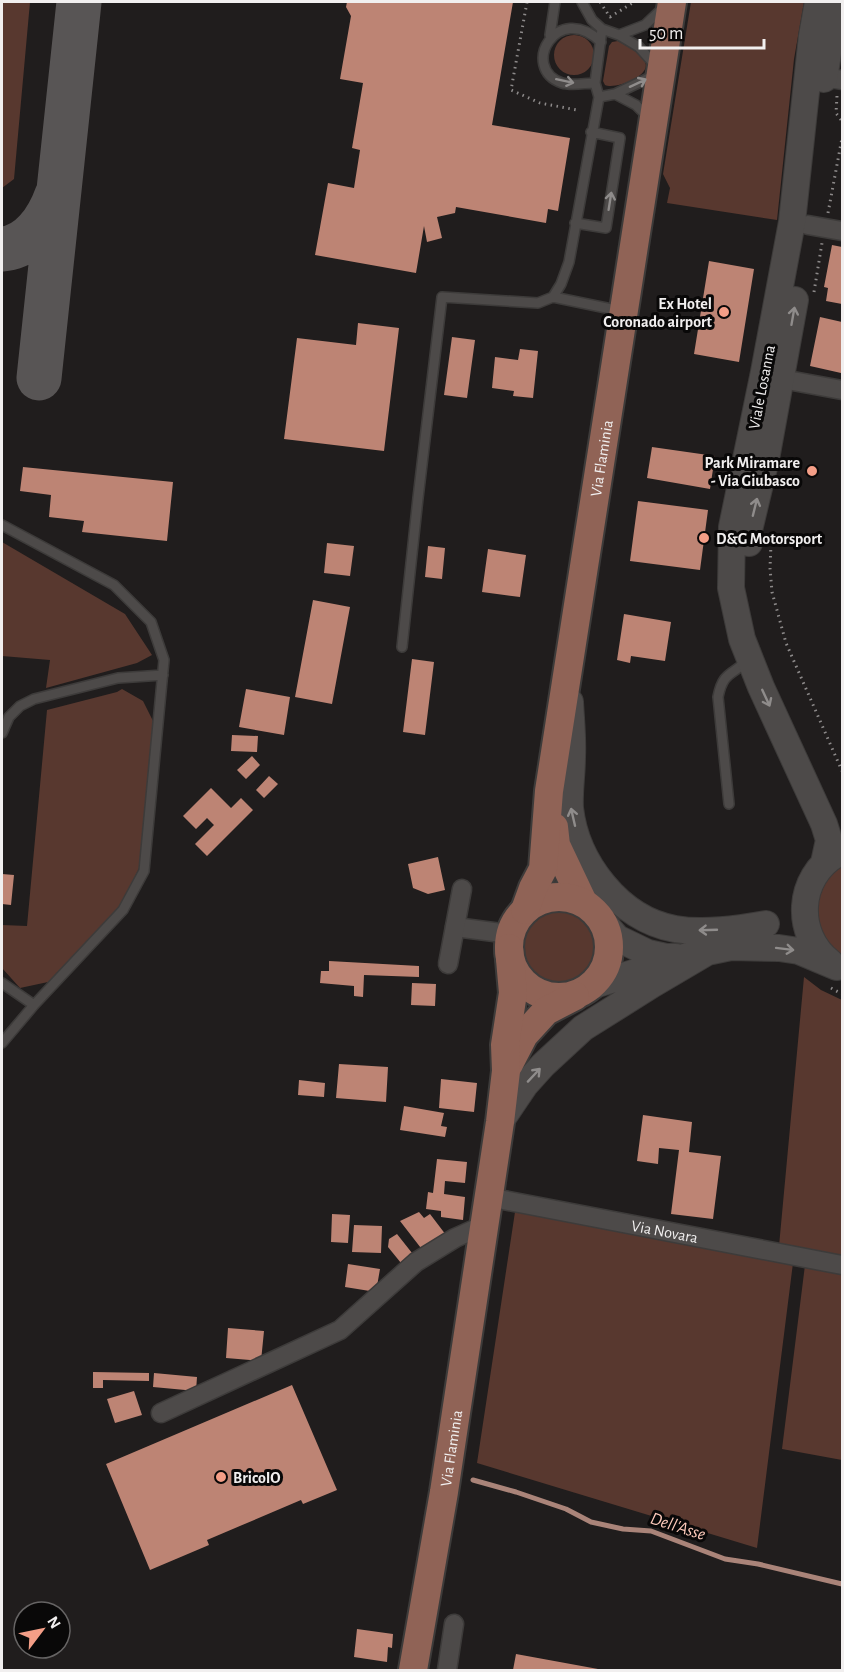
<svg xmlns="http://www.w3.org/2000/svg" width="844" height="1672" font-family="'Alegreya Sans',sans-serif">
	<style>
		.green { fill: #58382f }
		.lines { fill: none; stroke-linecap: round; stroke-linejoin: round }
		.stream { stroke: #aa8479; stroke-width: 5 }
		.taxiway { stroke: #585555; stroke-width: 45 }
		.building { fill: #bd8474 }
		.service-casing { stroke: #3d3b3a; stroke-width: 12 }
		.minor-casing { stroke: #3d3b3a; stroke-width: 21 }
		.secondary-casing { stroke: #3d3b3a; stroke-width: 28 }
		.primary-casing { stroke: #3d3b3a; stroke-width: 32 }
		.path { stroke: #8d8a8a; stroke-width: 3; stroke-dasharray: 1.5 4.5; stroke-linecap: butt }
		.service { stroke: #4d4a49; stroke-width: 9 }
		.minor { stroke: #4d4a49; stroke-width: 18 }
		.secondary { stroke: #4d4a49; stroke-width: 26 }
		.primary { stroke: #906356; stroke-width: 28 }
		.oneway { stroke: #8f8c8b }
		.poi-dot { fill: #f49e87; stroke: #090808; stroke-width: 2 }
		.labels { text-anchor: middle; stroke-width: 6; stroke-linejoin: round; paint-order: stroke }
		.poi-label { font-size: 16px; font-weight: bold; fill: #f1efef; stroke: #090808; text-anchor: end }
		.street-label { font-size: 16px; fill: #f1efef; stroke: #090808 }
		.water-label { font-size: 18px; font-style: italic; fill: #ffcbbc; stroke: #090808 }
	</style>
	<rect width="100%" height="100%" fill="#201d1d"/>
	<path class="green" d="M2 2H30L14 179 2 188Z
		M691 2H804L794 59 777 220 667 203 670 188 663 174Z
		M554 55a20 20 0 1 1 40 0a20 20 0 1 1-40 0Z
		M618 41C627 46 640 52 645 62 652 76 615 90 605 85L603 81 609 46 612 42Z
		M2 542 125 614 152 655 137 663 46 688 50 660 2 656Z
		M122 689 143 701 154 723 141 864 120 908 48 982 20 988 2 968V925L27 926 47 710 117 692Z
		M842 865V956C817 937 806 899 831 874 834 871 839 868 842 865Z
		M521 947a38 38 0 1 1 76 0a38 38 0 1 1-76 0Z
		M804 977 821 990 842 1000V1259L779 1246Z
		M515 1212 793 1263 757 1548 477 1463Z
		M805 1265 842 1272V1460L782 1449Z"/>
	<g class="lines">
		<path class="stream" d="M473 1480 516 1492 566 1509 591 1522 623 1529 651 1531 725 1559 758 1564 842 1584"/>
		<path class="taxiway" d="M2 249C30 247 48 220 57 195
			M39 378 79 2"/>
	</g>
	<path class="building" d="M347 2H513L492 125 570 138 558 211 548 209 546 223 456 207 455 213 437 217 442 238 427 242 424 226 416 273 315 255 328 183 354 188 360 150 352 148 363 83 340 79 351 16 346 7Z
		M832 245 842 247V304L826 301 828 288 824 287Z
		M709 261 754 269 739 362 694 354Z
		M820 317 842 322V365L841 373 810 366Z
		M358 323 399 328 384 451 284 439 297 338 356 345Z
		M452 337 475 340 467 398 444 395Z
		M520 349 538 351 533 398 513 396 514 391 492 388 495 357 518 360Z
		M652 447 715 456 710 489 647 478Z
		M23 467 173 482 167 541 82 532 84 521 49 517 51 495 20 491Z
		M638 501 708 510 700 570 630 561Z
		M327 543 354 546 350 576 324 573Z
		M428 546 445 548 442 579 425 577Z
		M488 549 526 555 520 597 482 592Z
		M313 600 350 607 332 704 295 697Z
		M624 614 671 622 665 661 631 656 630 663 617 660Z
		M412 659 434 662 425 735 403 732Z
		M246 689 290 697 284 735 239 727Z
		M232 735 258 736 257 752 231 751Z
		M252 756 260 765 246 779 237 770Z
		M269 776 278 784 264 798 256 790Z
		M211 788 231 808 241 798 253 810 207 856 195 844 214 825 207 818 196 829 183 816Z
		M438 857 445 890 428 894 413 888 408 864Z
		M2 874 14 875 11 905 2 904Z
		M329 961 419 966V977L364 975 363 997 354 996V986L320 983 321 971H329Z
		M412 983 436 984 435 1006 411 1005Z
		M339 1064 388 1067 386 1102 336 1098Z
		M441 1079 477 1083 474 1112 439 1108Z
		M299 1080 325 1083 324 1097 298 1095Z
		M404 1106 444 1113 441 1126 447 1127 445 1137 400 1130Z
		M643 1115 692 1122 689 1152 721 1156 713 1219 671 1214 679 1150 659 1148 658 1164 637 1161Z
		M437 1159 467 1162 465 1183 445 1181 444 1194 465 1197 463 1220 441 1217V1211L426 1209 428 1192 433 1193Z
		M419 1212 424 1218 430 1214 446 1235 424 1252 400 1221Z
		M332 1214 350 1215 348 1243 331 1242Z
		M354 1225 382 1226 381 1253 352 1252Z
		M397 1234 412 1253 401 1263 388 1247 389 1239Z
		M348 1264 380 1269 376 1292 345 1287Z
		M228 1328 264 1331 261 1361 226 1358Z
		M93 1372 149 1373V1381L103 1380V1388H93Z
		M154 1373 197 1377 196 1391 153 1387Z
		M292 1385 337 1490 303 1504 301 1500 207 1540 209 1545 150 1570 106 1464Z
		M134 1391 142 1415 115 1423 107 1399Z
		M357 1629 393 1634 392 1648 388 1647 387 1662 354 1657Z
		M516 1654 598 1669V1670H513Z"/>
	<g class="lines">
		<g class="service-casing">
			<path id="service" d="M582 2 592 20 602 29 619 35 639 47 655 65
				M550 35 555 2
				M619 35 645 25 664 7
				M595 83C585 83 571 86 562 83 519 68 557 0 601 42
				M615 94 636 105 649 118
				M599 97 615 94 655 75
				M575 223 606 228 620 138 591 132
				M553 297 621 311
				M2 525 114 585 151 622 164 660 144 871 123 910 34 1005 2 1043
				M402 647 418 498 442 297 538 303 553 297 561 284 569 262 599 97 595 83 602 29
				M2 733 9 717 20 706 34 699 118 678 163 675
				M729 804 718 697C723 671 733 675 748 660
				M2 983 34 1005"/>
		</g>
		<g class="minor-casing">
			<g id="minor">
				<path d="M824 77 842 80"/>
				<path d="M808 225 842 231"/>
				<path d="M782 379 842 390"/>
				<path d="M455 927 510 934"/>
				<path d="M448 964 462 889"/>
				<path id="s1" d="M488 1197 842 1265"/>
				<path d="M161 1413 340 1330 416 1262 455 1238 484 1225"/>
				<path d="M447 1670 454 1624"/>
			</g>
		</g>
		<g class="secondary-casing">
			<path id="secondary" d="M818 2 812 36 792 222 764 372 732 527 731 588 742 639 761 687 824 824 829 840 824 863
				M824 79 836 2
				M749 543V530L766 459 795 300
				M570 702C571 721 573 739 572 757 572 774 569 792 570 808 576 862 619 919 675 929 704 934 737 929 766 924
				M604 923 617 938 648 953 666 957H676
				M830 962C794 934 797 877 837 854
				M591 986 688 956 731 947 779 948 799 951 837 967
				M500 1122 525 1085 543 1065 583 1028 653 984 709 951"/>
		</g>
		<g class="primary-casing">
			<g id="primary">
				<path d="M554 827 556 845 583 902"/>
				<circle cx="559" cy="947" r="50"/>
				<path id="s2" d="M525 910 533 888 543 869 549 791 672 2"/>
				<path d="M509 1064 524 1035 546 1011 575 996"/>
				<path id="s3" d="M413 1670 444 1492 500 1122 506 1071 505 1045 513 993 509 948"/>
			</g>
		</g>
		<path class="path" d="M527 2 511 90 540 103 577 110
			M600 2 610 17 634 2
			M837 96 836 113 842 121
			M828 213 842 138
			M814 292 822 243
			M771 544 770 568 772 592 786 643 842 771
			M831 988 842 994"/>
		<use href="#service" class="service"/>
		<use href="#minor" class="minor"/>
		<use href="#secondary" class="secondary"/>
		<use href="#primary" class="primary"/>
	</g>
	<defs><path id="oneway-shaft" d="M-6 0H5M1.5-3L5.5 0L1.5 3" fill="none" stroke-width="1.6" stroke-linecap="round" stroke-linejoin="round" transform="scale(1.5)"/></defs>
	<g class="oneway">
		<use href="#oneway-shaft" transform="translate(565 81) rotate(12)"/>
		<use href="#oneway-shaft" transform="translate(638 83) rotate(-25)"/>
		<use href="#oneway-shaft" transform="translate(610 201) rotate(-81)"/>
		<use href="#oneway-shaft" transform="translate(793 316) rotate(-80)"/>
		<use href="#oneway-shaft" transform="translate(755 507) rotate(-76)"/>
		<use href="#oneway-shaft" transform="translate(766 698) rotate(65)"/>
		<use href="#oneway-shaft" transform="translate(573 817) rotate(-103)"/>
		<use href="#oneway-shaft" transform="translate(708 930) rotate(178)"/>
		<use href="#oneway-shaft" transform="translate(785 949) rotate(7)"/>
		<use href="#oneway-shaft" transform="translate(534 1075) rotate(-47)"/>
	</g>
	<g class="poi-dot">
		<circle cx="724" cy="312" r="6"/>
		<circle cx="812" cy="471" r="6"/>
		<circle cx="704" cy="538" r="6"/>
		<circle cx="221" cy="1477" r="6"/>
	</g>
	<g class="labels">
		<g class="poi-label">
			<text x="712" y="309">Ex Hotel<tspan x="712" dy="18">Coronado airport</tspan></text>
			<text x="800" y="468">Park Miramare<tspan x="800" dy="18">- Via Giubasco</tspan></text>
			<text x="716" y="544" text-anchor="start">D&amp;G Motorsport</text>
			<text x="233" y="1483" text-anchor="start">BricoIO</text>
		</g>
		<g class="street-label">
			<text transform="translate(761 387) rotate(-79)" y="6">Viale Losanna</text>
			<text dy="6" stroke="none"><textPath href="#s2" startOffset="460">Via Flaminia</textPath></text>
			<text dy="6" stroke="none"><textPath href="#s1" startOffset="180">Via Novara</textPath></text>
			<text dy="6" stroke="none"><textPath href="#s3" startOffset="225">Via Flaminia</textPath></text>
		</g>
		<g class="water-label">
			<text transform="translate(678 1526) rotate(18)" y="6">Dell'Asse</text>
		</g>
	</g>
	<rect width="844" height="1672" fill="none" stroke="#f1efef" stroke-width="6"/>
	<g transform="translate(42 1630) rotate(58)"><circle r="28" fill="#090808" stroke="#666464" stroke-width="1.5"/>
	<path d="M0-4.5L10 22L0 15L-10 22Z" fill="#f49e87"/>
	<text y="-9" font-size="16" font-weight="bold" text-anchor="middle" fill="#f1efef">N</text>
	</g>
	<path d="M640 39v9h124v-9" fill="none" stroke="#f1efef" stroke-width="3"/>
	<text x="649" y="39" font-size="18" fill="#f1efef" stroke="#090808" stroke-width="4.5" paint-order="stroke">50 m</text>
</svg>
